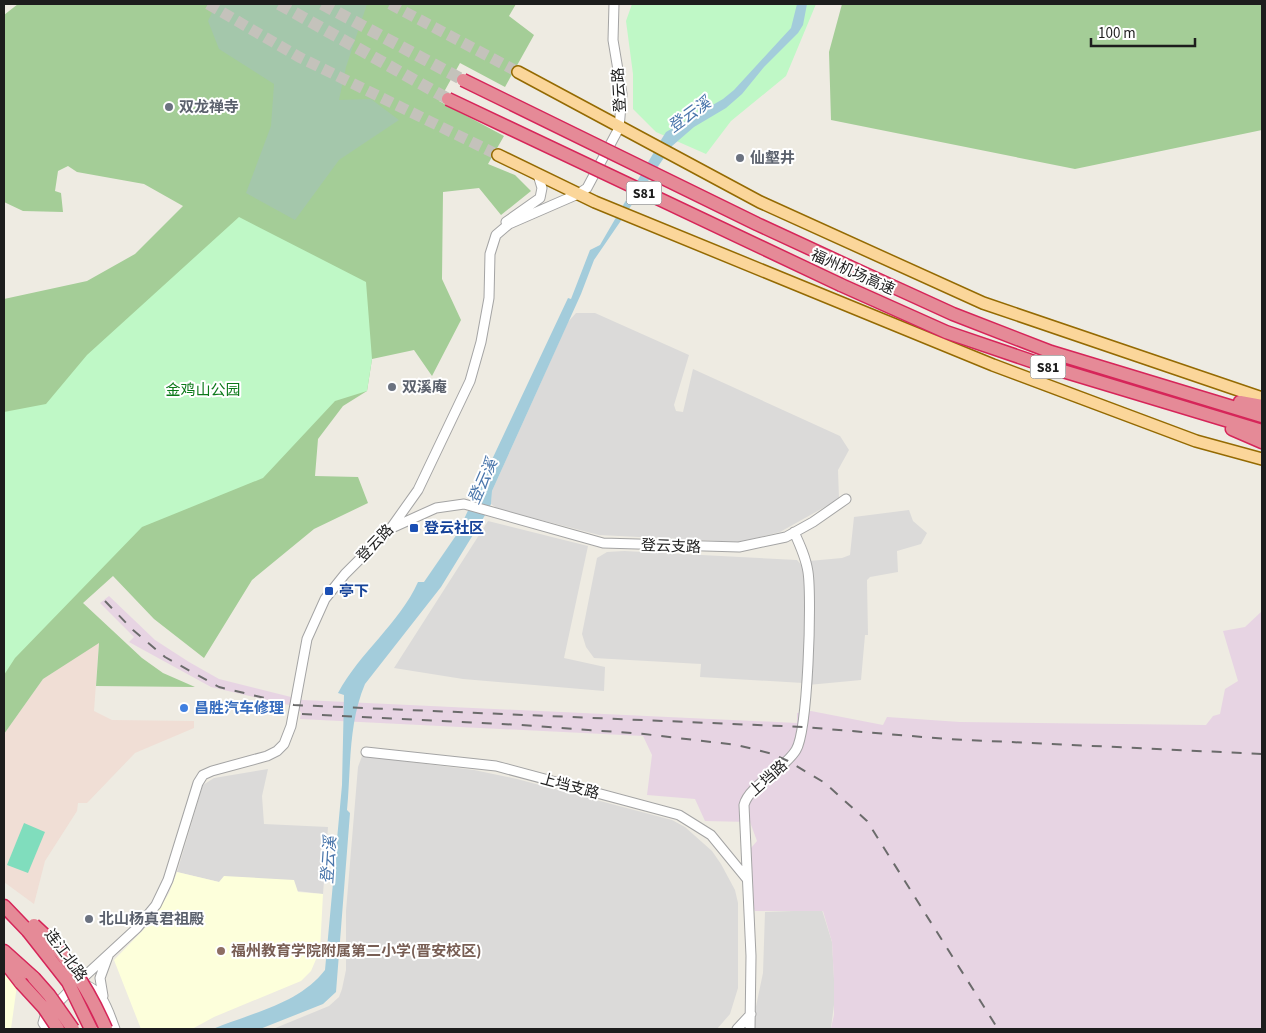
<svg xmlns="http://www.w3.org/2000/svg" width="1266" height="1033" font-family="'Source Sans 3','Noto Sans SC',sans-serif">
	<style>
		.residential { fill: #dbdad9 }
		.industrial { fill: #e7d4e3 }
		.education { fill: #fdffdb }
		.military { fill: #f0ded5 }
		.forest { fill: #a4cd97 }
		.cemetery { fill: #a4c7ab }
		.park { fill: #bff8c6 }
		.pitch { fill: #80ddbd }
		.water { fill: #a3ccdb }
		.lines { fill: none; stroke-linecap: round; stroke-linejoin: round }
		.major-tunnel { stroke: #c4c2bb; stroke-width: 11; stroke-dasharray: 11 5.5; stroke-linecap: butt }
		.highway-tunnel { stroke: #c4c2bb; stroke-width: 12; stroke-dasharray: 12 6; stroke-linecap: butt }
		.minor-casing { stroke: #a4a4a4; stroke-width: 11 }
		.major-casing { stroke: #946a02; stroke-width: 14 }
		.highway-casing { stroke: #d62559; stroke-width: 15 }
		.minor { stroke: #fff; stroke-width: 9 }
		.major { stroke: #fbd69a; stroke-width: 11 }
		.highway { stroke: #e58a97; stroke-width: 12 }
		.rail { stroke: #6b6b6b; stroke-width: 2; stroke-dasharray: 10 10; stroke-linecap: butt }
		.highway-bridge-casing { stroke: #d62559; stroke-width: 15; stroke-linecap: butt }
		.highway-bridge { stroke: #e58a97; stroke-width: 12 }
		.worship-dot { fill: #6b7280; stroke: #fff; stroke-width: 2 }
		.transit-dot { fill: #1a4fb4; stroke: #fff; stroke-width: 2 }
		.shop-dot { fill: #3f7fe0; stroke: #fff; stroke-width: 2 }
		.education-dot { fill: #8d6e63; stroke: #fff; stroke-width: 2 }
		.labels { text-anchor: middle; stroke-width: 4; stroke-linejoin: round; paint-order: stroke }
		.shield { fill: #fff; stroke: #616161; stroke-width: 1 }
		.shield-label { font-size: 14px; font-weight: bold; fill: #1d1d1d }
		.street-label { font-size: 15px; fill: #1d1d1d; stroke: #fff }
		.worship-label { font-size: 15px; font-weight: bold; fill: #5b616d; stroke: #fff; text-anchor: start }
		.park-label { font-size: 15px; fill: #0c791a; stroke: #fff }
		.transit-label { font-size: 15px; font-weight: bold; fill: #164399; stroke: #fff; text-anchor: start }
		.shop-label { font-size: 15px; font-weight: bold; fill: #366cbe; stroke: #fff; text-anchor: start }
		.education-label { font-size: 15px; font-weight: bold; fill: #785e54; stroke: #fff; text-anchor: start }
		.water-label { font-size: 16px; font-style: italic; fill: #4a76ab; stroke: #fff }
	</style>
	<rect width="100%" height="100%" fill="#eeebe2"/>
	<path class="residential" d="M576 313H595L689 355 674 405 676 411 683 412 693 369 840 436 849 450 838 470 839 499 780 532 739 542 599 535 498 509 491 504 492 491 568 322Z
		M909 510 913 521 927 533 921 544 897 551 898 572 870 577 867 580 868 635H865L861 680 808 685 809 561 842 558 850 555 854 517Z
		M488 521 588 546 564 658 605 667 604 691 463 679 394 668Z
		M624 551 797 560 805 569 806 608 803 683 700 677 701 664 594 658 586 647 582 634 597 558 607 552Z
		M362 756 474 770 517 779 672 820 685 827 712 851 721 864 735 890 738 903V988L730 1014 717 1029H273L329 1006 339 997 342 989 346 970V911L358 767Z
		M268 769 262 796 264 824 328 827 323 894 219 882 177 872 203 785 214 778Z
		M822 910 832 942 835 997 831 1028 754 1029 755 1011 763 973 765 912Z"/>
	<path class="industrial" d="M109 596 155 640 189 662 219 679 303 700 797 723V713L811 711 883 725 887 717 960 722 1206 725 1213 716 1220 714 1225 689 1238 681 1223 631 1245 627 1262 611V1029H827L831 1028 834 1015V981L832 942 823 911H755L752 904 751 848 757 841 750 822 705 821 695 799 647 795 652 755 643 736 300 719 301 712 289 705 211 687 129 642 134 637 100 603Z"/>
	<path class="education" d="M177 872 219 882 224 876 294 880 298 892 323 894 320 950 311 971 301 981 214 1017 192 1029H141L114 960 152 921 169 893Z
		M4 972 17 985 11 1029H4Z"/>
	<path class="military" d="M99 642 94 711 112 720 194 721V728L135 753 87 803H78L77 811 45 861 34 904 4 882V734L43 679Z"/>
	<path class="forest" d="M18 4H516L509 16 534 35 505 87 460 63 439 101 504 136 488 164 515 175 531 191 501 215 479 188 443 192 442 279 461 320 432 376 414 350 372 359 367 391 343 406 318 439 315 476 358 477 368 503 314 529 252 580 204 658 154 619 113 576 83 603 142 658 163 673 195 687 96 686 99 643 43 679 4 734V299L87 281 135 254 183 206 144 184 77 172 68 166 58 171 55 191 61 193 63 212 23 211 4 202V15Z
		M842 4H1262V130L1075 169 831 120 829 52Z"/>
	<path class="cemetery" d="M216 4H367L346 67 339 100 371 99 399 120 339 160 295 220 246 193 271 126 274 84 219 49 208 21Z"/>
	<path class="park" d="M632 4H816L786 76 731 121 706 154 656 132 633 109V74L626 21Z
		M239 217 366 282 372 359 367 391 335 401 263 478 142 527 15 658 4 675V412L46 404 87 355Z"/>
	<path class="pitch" d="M24 823 45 832 28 873 7 865Z"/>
	<path class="water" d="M797 4H807L803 25 798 33 764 67 742 94 726 108 694 127 672 146 594 260 581 294 492 491 491 504 487 512 441 587 365 684C348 724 351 769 347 810L350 813 336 992 323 1004 260 1029H213C251 1013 299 1004 325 970L342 785 344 695 338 693C360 652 399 624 418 582H424L457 534 568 298 571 299 590 250 600 245 661 140 666 132 723 99 734 90 791 28Z"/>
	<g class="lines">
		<path class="major-tunnel" d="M208 4 299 57 498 155
			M390 4 518 72"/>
		<path class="highway-tunnel" d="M279 4 448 99
			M322 4 463 80"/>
		<g class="minor-casing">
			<path id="minor" d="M506 222 540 198 542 188 538 175
				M394 527 436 508 464 504 603 543 739 547 786 537 813 522 846 499
				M366 752 496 766 679 815 711 835 747 879
				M82 984C103 989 108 1011 115 1029
				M103 996 100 978 108 956
				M47 1029 43 1023 45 1016 73 987 137 928 156 905 168 880 198 783 203 775 212 771 267 756 277 751 284 744 291 726 307 639 325 599 345 574 391 528 418 490 470 381 481 342 489 298 490 254 496 235 509 224 578 194 587 188 619 128 622 94 613 40 614 4
				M737 1029 751 1014
				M750 1029 751 956 744 805C749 785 784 770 796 750 808 730 812 599 808 572 806 558 800 545 794 532"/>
		</g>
		<g class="major-casing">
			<path id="major" d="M518 72 760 202 983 303 1262 398
				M498 155 595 202 993 365 1196 441 1262 459"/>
		</g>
		<g class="highway-casing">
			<path id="highway" d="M850 267 953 314 1051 352 1262 416
				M841 285 946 332 1043 365 1262 431
				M1240 402 1262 406
				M1232 429 1262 442
				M4 906 28 931
				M4 951 34 978
				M4 961 21 983"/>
		</g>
		<use href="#minor" class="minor"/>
		<use href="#major" class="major"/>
		<use href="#highway" class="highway"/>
		<path class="rail" d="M105 601 133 630 165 657 219 687 294 705 803 727 947 739 1262 754
			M302 714 521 725 644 734 737 745 773 754 788 761 825 783 867 821 998 1029"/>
		<g class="highway-bridge-casing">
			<path id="highway-bridge" d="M463 80 757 224 850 267
				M448 99 841 285
				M34 925C67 954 89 990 106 1029
				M28 931 68 982 91 1029
				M34 978 49 995 73 1029
				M21 983 44 1008 58 1029"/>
		</g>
		<use href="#highway-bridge" class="highway-bridge"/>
	</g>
	<g class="worship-dot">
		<circle cx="169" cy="107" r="5"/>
		<circle cx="740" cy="158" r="5"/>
		<circle cx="392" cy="387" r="5"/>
		<circle cx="89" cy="919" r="5"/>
	</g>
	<g class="transit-dot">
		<rect x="409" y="523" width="10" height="10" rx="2.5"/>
		<rect x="324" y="586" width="10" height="10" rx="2.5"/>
	</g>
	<circle class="shop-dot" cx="184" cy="708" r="5"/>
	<circle class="education-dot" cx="221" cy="951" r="5"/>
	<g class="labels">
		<g class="shield">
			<rect x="626.5" y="181.5" width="35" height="23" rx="4"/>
			<rect x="1030.5" y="355.5" width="35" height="23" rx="4"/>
		</g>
		<g class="shield-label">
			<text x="644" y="198">S81</text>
			<text x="1048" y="372">S81</text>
		</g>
		<g class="street-label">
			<text transform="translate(619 90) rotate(-93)" y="5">登云路</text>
			<text transform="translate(853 272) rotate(24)" y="5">福州机场高速</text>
			<text transform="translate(375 543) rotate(-46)" y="5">登云路</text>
			<text transform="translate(671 546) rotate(2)" y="5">登云支路</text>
			<text transform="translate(768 778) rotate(-42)" y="5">上垱路</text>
			<text transform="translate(570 786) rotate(15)" y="5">上垱支路</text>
			<text transform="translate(66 955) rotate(54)" y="5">连江北路</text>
		</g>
		<g class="worship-label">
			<text x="179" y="112">双龙禅寺</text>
			<text x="750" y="163">仙壑井</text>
			<text x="402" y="392">双溪庵</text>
			<text x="99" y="924">北山杨真君祖殿</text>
		</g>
		<g class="park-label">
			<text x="203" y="395">金鸡山公园</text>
		</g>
		<g class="transit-label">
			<text x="424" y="533">登云社区</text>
			<text x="339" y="596">亭下</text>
		</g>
		<g class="shop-label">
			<text x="194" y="713">昌胜汽车修理</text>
		</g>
		<g class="education-label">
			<text x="231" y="956">福州教育学院附属第二小学(晋安校区)</text>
		</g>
		<g class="water-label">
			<text transform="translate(689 114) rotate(-36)" y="6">登云溪</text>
			<text transform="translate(482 481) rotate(-66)" y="6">登云溪</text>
			<text transform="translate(328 860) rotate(-86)" y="6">登云溪</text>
		</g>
	</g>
	<rect width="1266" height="1033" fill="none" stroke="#1d1d1d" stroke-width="10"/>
	<path d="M1091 38v8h104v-8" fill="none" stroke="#1d1d1d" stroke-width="2.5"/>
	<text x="1098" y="38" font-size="15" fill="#1d1d1d" stroke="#ffffff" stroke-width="4" paint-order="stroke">100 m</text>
</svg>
